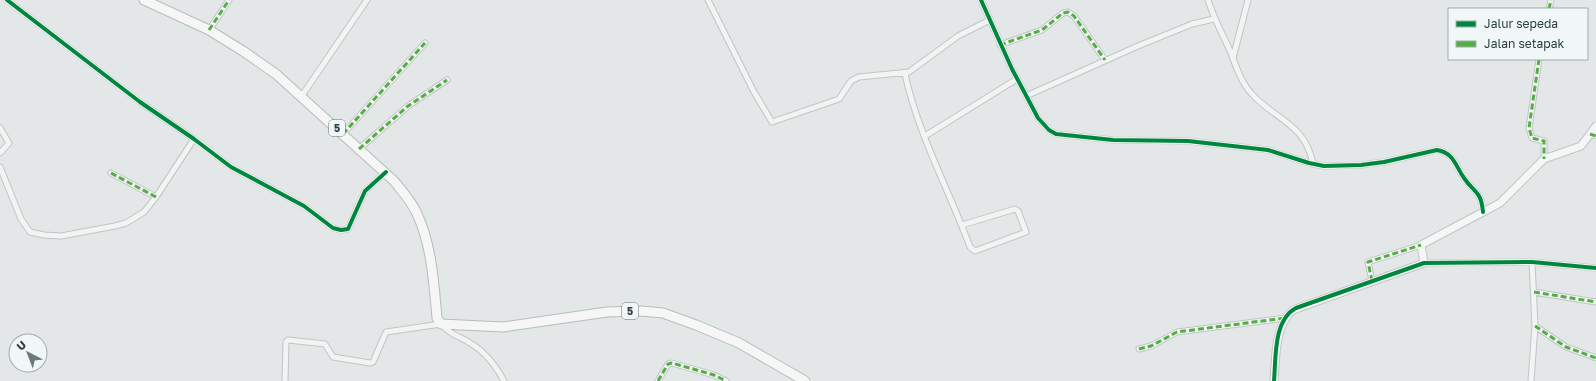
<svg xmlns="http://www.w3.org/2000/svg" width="1596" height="381" font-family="'Golos Text',sans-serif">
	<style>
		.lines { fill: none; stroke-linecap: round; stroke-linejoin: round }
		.street-casing { stroke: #c1c5c5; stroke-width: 7 }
		.secondary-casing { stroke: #c1c5c5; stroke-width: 9 }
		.highway-casing { stroke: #b6bcbc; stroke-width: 11 }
		.street { stroke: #f2f4f4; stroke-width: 5 }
		.secondary { stroke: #f6f6f6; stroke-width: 7 }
		.highway { stroke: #f6f6f6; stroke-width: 9 }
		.quiet { stroke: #54ad46; stroke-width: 3; stroke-dasharray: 6 3; stroke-linecap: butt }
		.cycleway-casing { stroke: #f1f6f6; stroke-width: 6 }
		.cycleway { stroke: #00873e; stroke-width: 4 }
		.labels { text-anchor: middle; stroke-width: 3; stroke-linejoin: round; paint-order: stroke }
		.shield { fill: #f1f6f6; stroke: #667577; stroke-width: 1 }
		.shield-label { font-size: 10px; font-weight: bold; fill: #2b3e40 }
	</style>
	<rect width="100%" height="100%" fill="#e3e7e7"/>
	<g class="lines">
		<g class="street-casing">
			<path id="street" d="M7 0 140 102 194 139 231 167 304 206 333 228 341 230 348 229 365 191 386 172
				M708 0 754 92 772 122 839 99 851 81 859 77 909 72 958 36 990 20
				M981 0 1012 69 1038 118 1049 130 1056 134 1113 140 1188 141 1268 150 1309 163 1324 166 1361 165 1384 162 1437 150C1454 153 1455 165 1464 178 1474 193 1481 190 1483 212
				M1208 0C1214 19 1223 35 1231 53 1236 67 1242 84 1252 94 1275 120 1305 123 1313 164
				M1549 9 1551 0
				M209 30 229 0
				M1000 45 1042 30 1063 13 1068 12 1074 16 1105 60
				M1233 58 1248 0
				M1539 59 1529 128 1532 138 1544 141V159
				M905 74C918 134 949 190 970 247L975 251 1026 232 1018 211 1015 209 962 225
				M1026 96 1138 46 1192 24 1214 19
				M301 97 367 0
				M0 128 9 143 0 153
				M343 134 425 43
				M1590 134 1596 136
				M925 136 1017 79
				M359 149 408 106 447 80
				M0 167 21 219 30 232 44 235 61 236 115 226 126 223 144 212 156 197 194 139
				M111 173 156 197
				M1424 263 1532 262 1596 268
				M1372 281 1368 262 1421 245
				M1534 292 1596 302
				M1535 326 1566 347 1596 358
				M1139 349 1151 346 1177 332 1285 318
				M285 381 286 342 288 340 325 344 333 357 370 363 373 362 386 332 441 324C447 331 453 334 461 338 481 347 494 362 504 381
				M658 381 668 364 672 363 714 375 726 381
				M1531 381 1535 326 1532 262"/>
		</g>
		<g class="secondary-casing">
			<path id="secondary" d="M1274 381C1276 358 1274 327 1293 310L1424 263 1421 245 1500 203 1544 159 1581 146 1596 126"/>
		</g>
		<g class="highway-casing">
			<path id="highway" d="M144 0 209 30 243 51 276 74 394 181C403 192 413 203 418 216 432 247 434 285 437 318L441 324 503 327 607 312 642 311 663 313 696 325 739 343 805 381"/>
		</g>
		<use href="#street" class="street"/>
		<use href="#secondary" class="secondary"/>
		<use href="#highway" class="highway"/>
		<path class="quiet" d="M1549 9 1551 0
			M209 30 229 0
			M1000 45 1042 30 1063 13 1068 12 1074 16 1105 60
			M1539 59 1529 128 1532 138 1544 141V159
			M343 134 425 43
			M1590 134 1596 136
			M359 149 408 106 447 80
			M111 173 156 197
			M1372 281 1368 262 1421 245
			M1534 292 1596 302
			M1535 326 1566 347 1596 358
			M1139 349 1151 346 1177 332 1285 318
			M658 381 668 364 672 363 714 375 726 381"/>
		<g class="cycleway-casing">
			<path id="cycleway" d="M7 0 140 102 194 139 231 167 304 206 333 228 341 230 348 229 365 191 386 172
				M981 0 1012 69 1038 118 1049 130 1056 134 1113 140 1188 141 1268 150 1309 163 1324 166 1361 165 1384 162 1437 150C1454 153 1455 165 1464 178 1474 193 1481 190 1483 212
				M1274 381C1276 359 1273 320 1296 308L1424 263 1532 262 1596 268"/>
		</g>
		<use href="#cycleway" class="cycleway"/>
	</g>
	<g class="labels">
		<g class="shield">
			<rect x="329" y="120" width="16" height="16" rx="3"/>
			<rect x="622" y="303" width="16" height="16" rx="3"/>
		</g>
		<g class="shield-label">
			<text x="337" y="132">5</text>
			<text x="630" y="315">5</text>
		</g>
	</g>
	<rect x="1448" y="8" width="140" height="52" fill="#f1f6f6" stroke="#a2acad"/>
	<rect x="1456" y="21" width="20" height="6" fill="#00873e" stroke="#a2acad"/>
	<text x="1484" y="28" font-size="12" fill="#2b3e40">Jalur sepeda</text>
	<rect x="1456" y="41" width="20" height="6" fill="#54ad46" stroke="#a2acad"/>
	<text x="1484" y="48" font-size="12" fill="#2b3e40">Jalan setapak</text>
	<g transform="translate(28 353) rotate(318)"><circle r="19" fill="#f1f6f6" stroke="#a2acad"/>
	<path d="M0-3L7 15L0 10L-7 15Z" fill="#6b797a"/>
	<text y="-6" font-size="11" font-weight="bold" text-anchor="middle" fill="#2b3e40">U</text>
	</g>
</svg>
